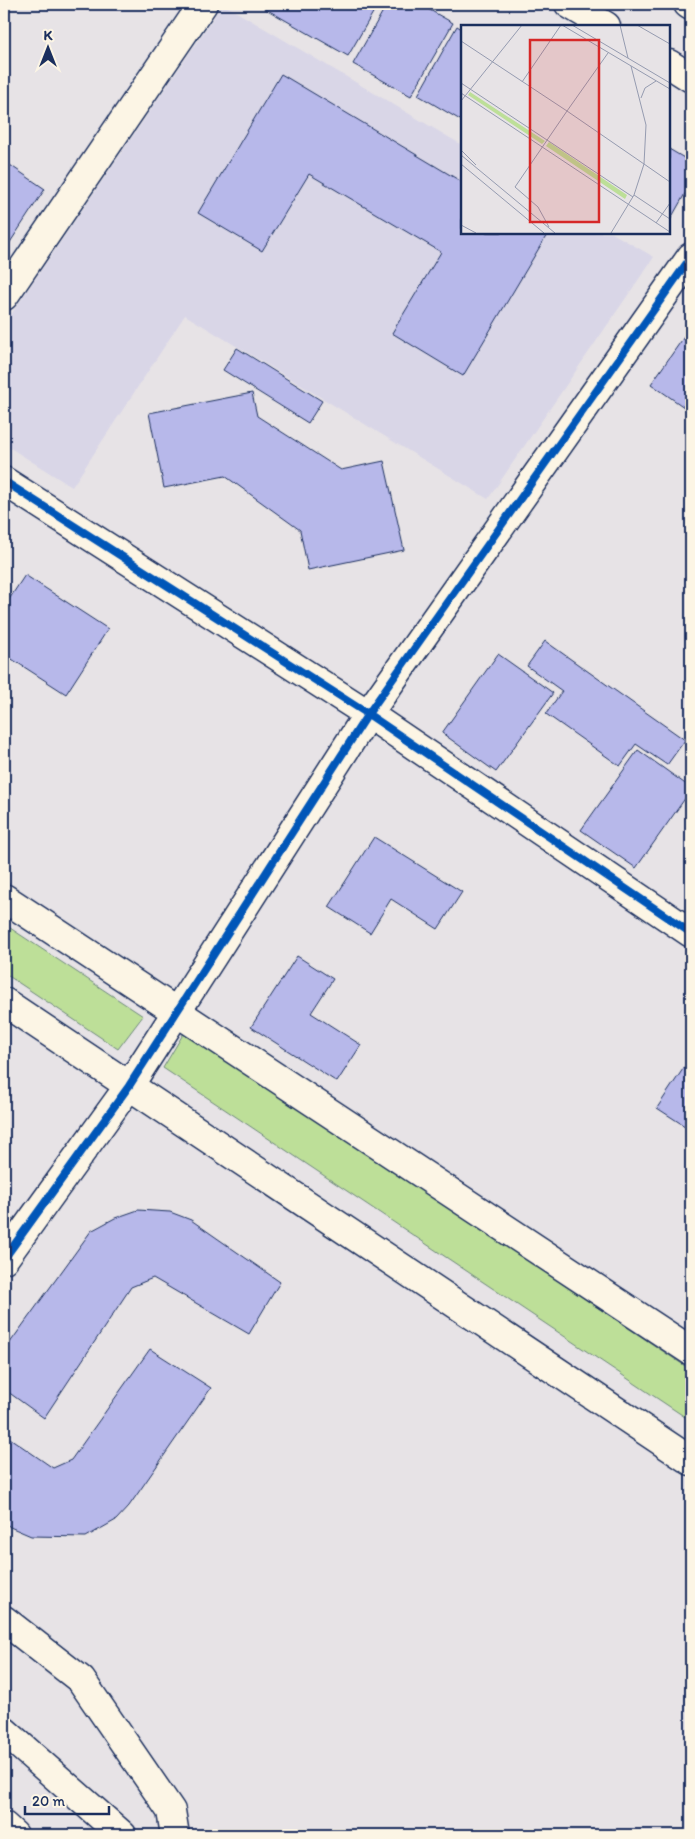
<svg xmlns="http://www.w3.org/2000/svg" width="695" height="1839" font-family="Itim,sans-serif">
	<style>
		.built { fill: #d9d6e7 }
		.green { fill: #bddf98; stroke: #6c877b }
		.building { fill: #b7b8ea; stroke: #1b2f5e }
		.lines { fill: none; stroke-linecap: round; stroke-linejoin: round }
		.minor-casing { stroke: #1b2f5e; stroke-width: 31 }
		.major-casing { stroke: #1b2f5e; stroke-width: 31 }
		.highway-casing { stroke: #1b2f5e; stroke-width: 31 }
		.minor { stroke: #fcf5e5; stroke-width: 28 }
		.major { stroke: #fcf5e5; stroke-width: 28 }
		.highway { stroke: #fcf5e5; stroke-width: 28 }
		.cycleway-casing { stroke: #fcf5e5; stroke-width: 11 }
		.cycleway { stroke: #0057b8; stroke-width: 8 }
		.inset-road { fill: none; stroke: #959bb0; stroke-width: 1 }
		.view { fill: #d62828; fill-opacity: 0.15; stroke: #d62828; stroke-width: 2.5 }
		.inset-edge { fill: none; stroke: #1b2f5e; stroke-width: 2.5 }
	</style>
	<rect width="100%" height="100%" fill="#e7e3e6"/>
	<filter id="ink" filterUnits="userSpaceOnUse"><feTurbulence type="fractalNoise" baseFrequency=".02" numOctaves="2"/><feDisplacementMap in="SourceGraphic" scale="10" xChannelSelector="R" yChannelSelector="G"/><feConvolveMatrix kernelMatrix="1 2 1 2 8 2 1 2 1" color-interpolation-filters="sRGB"/></filter>
	<g filter="url(#ink)">
		<path class="built" d="M223 4 462 145V232L612 233 654 257 488 499 185 315 72 487 4 444V325Z"/>
		<path class="green" d="M4 924 143 1016 118 1049 4 973Z
			M185 1031 691 1370V1421L163 1068Z"/>
		<path class="building" d="M257 4H378L348 56Z
			M387 4H419L453 23 411 96 353 64Z
			M457 26 462 29V121L418 95Z
			M281 74 462 182V232L548 233 463 376 392 333 441 252 309 174 262 251 198 213Z
			M669 149 691 162V183L669 222Z
			M4 161 45 189 5 250H4Z
			M691 327V412L651 384Z
			M237 348 322 401 308 423 223 370Z
			M252 393 257 416 341 470 384 461 404 550 308 570 300 530 225 476 164 488 149 413Z
			M25 575 108 629 66 694 4 654V607Z
			M545 641 685 740 667 765 636 744 620 766 546 714 562 691 527 666Z
			M498 654 553 693 496 772 442 733Z
			M638 750 691 788V790L636 868 581 830Z
			M374 837 462 892 438 929 391 899 370 933 329 907Z
			M297 956 333 979 311 1013 361 1045 337 1082 251 1027Z
			M691 1057V1130L657 1108Z
			M138 1210 170 1212 191 1220 280 1282 249 1334 153 1278 131 1287 44 1418 4 1389V1351L91 1231 115 1218Z
			M150 1349 211 1388 129 1506 116 1520 86 1537 31 1536 10 1527 4 1522V1434L53 1468 71 1460Z"/>
		<g class="lines">
			<g class="minor-casing">
				<path id="minor" d="M4 296 203 4
					M4 481 368 714 691 257
					M4 898 691 1351
					M4 1002 691 1461
					M4 1259 129 1086 368 714 691 933
					M4 1620 81 1680 171 1811 175 1835"/>
			</g>
			<g class="major-casing">
				<path id="major" d="M569 4 606 26
					M688 4 691 6
					M669 64 691 78"/>
			</g>
			<g class="highway-casing">
				<path id="highway" d="M4 1731 122 1835
					M4 1826 14 1835"/>
			</g>
			<use href="#minor" class="minor"/>
			<use href="#major" class="major"/>
			<use href="#highway" class="highway"/>
			<g class="cycleway-casing">
				<path id="cycleway" d="M4 481 368 714 691 257
					M4 1259 129 1086 368 714 691 933"/>
			</g>
			<use href="#cycleway" class="cycleway"/>
		</g>
	</g>
	<g transform="translate(461 25)">
		<rect width="209" height="209" fill="#e7e3e6"/>
		<path d="M9 67 84 116 81 119 7 70ZM88 117 166 170 164 174 85 121Z" fill="#bddf98"/>
		<path class="inset-road" d="M101 0 209 64M111 0 209 58M159 0 167 33M176 0 209 19M0 16 106 86 147 28M61 57 100 0M0 58 172 172M0 68 209 207M180 73 184 63 195 56M0 76 61 0M0 125 15 140M0 130 94 208M0 139 83 208M173 170 209 194M195 198 209 178M0 200 15 208M88 202 77 182 54 162 106 86 183 139 185 100 170 41M150 208 173 170 183 139 209 157"/>
		<path class="view" d="M69 15H138V197H69Z"/>
		<rect width="209" height="209" class="inset-edge"/>
	</g>
	<rect width="695" height="1839" fill="none" stroke="#fcf5e5" stroke-width="20"/>
	<rect x="10" y="10" width="675" height="1819" fill="none" stroke="#1b2f5e" stroke-width="2" filter="url(#ink)"/>
	<g transform="translate(48 48)" stroke="#fcf5e5" stroke-width="4" paint-order="stroke">
	<path d="M0-4L9 19L0 12L-9 19Z" fill="#1b2f5e"/>
	<text y="-8" font-size="14" font-weight="bold" text-anchor="middle" fill="#1b2f5e">K</text>
	</g>
	<path d="M25 1806v8h84v-8" fill="none" stroke="#1b2f5e" stroke-width="2.5"/>
	<text x="32" y="1806" font-size="15" fill="#1b2f5e" stroke="#fcf5e5" stroke-width="4" paint-order="stroke">20 m</text>
</svg>
